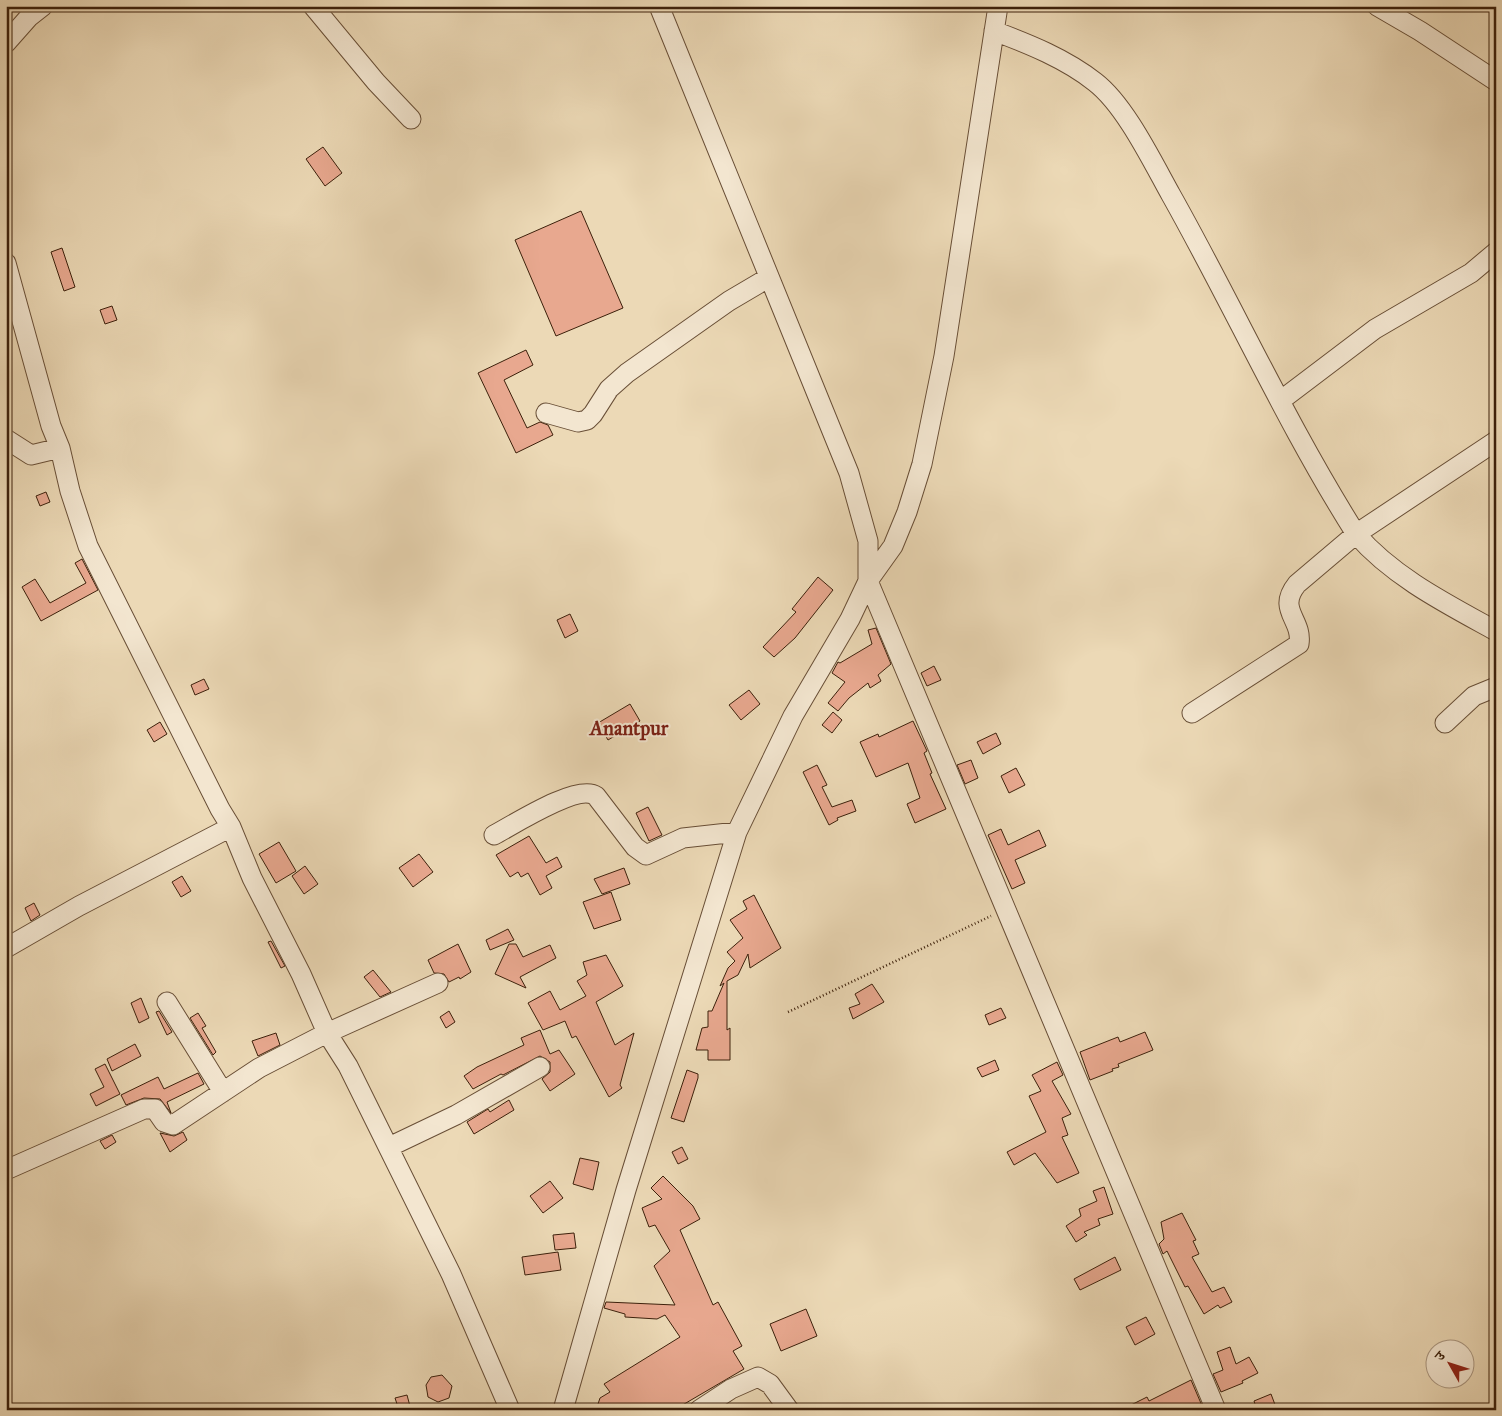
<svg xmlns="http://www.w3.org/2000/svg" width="1502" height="1416" font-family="'IM FELL Great Primer','Noto Serif Devanagari',serif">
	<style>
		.building { fill: #e8a88f; stroke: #3c200b }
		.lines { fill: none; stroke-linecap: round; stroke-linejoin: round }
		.minor-casing { stroke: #684e36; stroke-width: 21 }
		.path { stroke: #3c200b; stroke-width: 2.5; stroke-dasharray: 1 2.5; stroke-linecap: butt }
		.minor { stroke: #f3e6d0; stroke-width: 19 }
		.labels { text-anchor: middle; stroke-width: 4; stroke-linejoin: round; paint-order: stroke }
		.quarter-label { font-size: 20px; font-weight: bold; fill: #7a1f14; stroke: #f3e6d0 }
	</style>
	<rect width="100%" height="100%" fill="#ecd9b6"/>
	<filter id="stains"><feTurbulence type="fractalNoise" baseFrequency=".004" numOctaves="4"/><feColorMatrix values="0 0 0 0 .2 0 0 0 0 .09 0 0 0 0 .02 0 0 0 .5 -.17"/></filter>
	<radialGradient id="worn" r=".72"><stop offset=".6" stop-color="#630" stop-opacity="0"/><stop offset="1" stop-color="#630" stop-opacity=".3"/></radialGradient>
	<path class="building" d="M323 147 342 173 325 186 306 159Z
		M581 211 623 308 556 336 515 240Z
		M62 248 75 287 64 291 51 252Z
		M112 306 117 320 105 324 100 310Z
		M526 350 533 365 504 380 527 428 540 422 548 425 553 435 516 453 478 373Z
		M46 492 50 502 40 506 36 496Z
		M82 559 98 590 41 621 22 587 35 579 50 603 86 583 75 563Z
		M818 577 833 590 795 638 774 657 763 647 796 612 792 609Z
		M570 614 578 631 565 638 557 620Z
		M876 628 891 664 878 675 881 681 870 688 868 683 849 698 838 711 828 703 845 682 832 673 838 662 840 663 872 644 868 630Z
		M934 666 941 680 927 686 921 673Z
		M204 679 209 689 195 695 191 685Z
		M749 690 760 704 741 720 729 705Z
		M630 704 640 721 608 740 598 723Z
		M833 712 842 720 832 733 822 725Z
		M913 721 927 751 924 753 932 773 930 774 946 809 915 823 907 804 920 798 908 763 876 777 860 742 878 734 879 737Z
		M160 722 167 734 154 742 147 730Z
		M996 733 1001 744 983 754 977 742Z
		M971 760 978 778 965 784 957 765Z
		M817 765 827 785 822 787 832 807 852 800 856 811 837 818 838 820 829 825 803 772Z
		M1016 768 1025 785 1009 793 1001 776Z
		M648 807 662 835 649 841 636 813Z
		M1001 829 1008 845 1039 830 1046 846 1015 860 1025 883 1012 889 988 835Z
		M529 836 546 863 557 857 562 867 546 876 552 888 540 895 528 873 521 877 518 872 510 877 496 855Z
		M279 842 296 871 276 883 259 854Z
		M419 854 433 872 413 887 399 868Z
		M305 866 318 884 304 894 292 876Z
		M624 868 630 884 602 894 594 879Z
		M182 876 191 891 181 897 172 882Z
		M611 892 621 920 594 929 583 902Z
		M754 895 781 948 750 968 748 954 738 975 727 981V1030L730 1028V1060H708V1050H696L702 1028 708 1027V1011H712L724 983 720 986 728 968 735 961 727 952 743 938 730 920 747 909 743 901Z
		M34 903 40 915 31 921 25 908Z
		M508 929 514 940 490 950 486 940Z
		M271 941 285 966 281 968 268 942Z
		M458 944 471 972 460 979 459 977 449 982 444 974 434 973 428 960Z
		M509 944H516L523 957 550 945 556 958 520 977 526 988 495 974Z
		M606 955 623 986 596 1002 615 1045 634 1033 620 1085 622 1088 609 1097 576 1036 572 1038 565 1021 543 1030 528 1003 550 991 560 1010 586 996 577 981 587 975 583 962Z
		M373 970 391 992 380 997 364 977Z
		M872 984 884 1002 853 1019 849 1008 860 1004 855 994Z
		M141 998 149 1018 139 1023 131 1003Z
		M1001 1008 1006 1018 989 1025 985 1015Z
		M159 1011 172 1032 167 1035 156 1012Z
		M449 1011 455 1022 446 1028 440 1017Z
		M198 1013 206 1026 202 1028 216 1052 213 1055 190 1018Z
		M540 1030 550 1054 559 1050 575 1074 550 1091 542 1079 550 1072V1062L540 1056 503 1075 501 1074 473 1089 464 1076 477 1067 524 1045 521 1038Z
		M1145 1032 1153 1050 1118 1064 1119 1067 1112 1069 1113 1071 1090 1080 1080 1052 1118 1037 1120 1042Z
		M276 1033 280 1045 258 1056 252 1041Z
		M135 1044 141 1056 112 1071 107 1059Z
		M995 1060 999 1070 982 1077 977 1068Z
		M1057 1062 1063 1075 1052 1081 1071 1114 1062 1118 1068 1135 1062 1137 1079 1173 1057 1183 1035 1153 1014 1165 1007 1152 1046 1132 1029 1096 1041 1091 1032 1075Z
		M105 1064 120 1094 96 1106 90 1094 104 1087 95 1069Z
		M687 1070 698 1074V1078L684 1122 671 1118Z
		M198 1073 204 1084 167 1102 171 1113 160 1099 144 1098 126 1105 121 1095 158 1077 164 1089Z
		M509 1100 514 1110 474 1134 467 1122 488 1109 490 1112Z
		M183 1132 187 1140 170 1152 160 1133 174 1136Z
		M112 1135 116 1142 105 1149 100 1141Z
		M682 1147 688 1159 678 1164 672 1152Z
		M580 1158 599 1162 593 1190 573 1184Z
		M663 1176 693 1206 700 1219 680 1230 713 1305 718 1302 742 1346 733 1351 744 1369 674 1410H596L600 1398 610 1392 604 1384 680 1337 665 1315 657 1319 625 1317V1314L604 1308 606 1302 675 1305 654 1266 670 1251 655 1225 649 1227 642 1208 662 1199 651 1188Z
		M550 1181 563 1198 543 1213 530 1196Z
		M1104 1187 1113 1214 1098 1219 1100 1225 1084 1232 1087 1235 1076 1242 1066 1226 1081 1216 1079 1209 1097 1201 1093 1191Z
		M1182 1213 1196 1240 1193 1241 1199 1254 1192 1257 1212 1292 1224 1287 1232 1302 1220 1308 1218 1305 1204 1314 1188 1286 1185 1287 1167 1251 1163 1254 1159 1244 1164 1239 1161 1222Z
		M574 1233 576 1248 555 1250 553 1235Z
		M558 1252 561 1270 525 1275 522 1257Z
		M1115 1257 1121 1270 1080 1290 1074 1279Z
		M806 1309 817 1336 781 1351 770 1324Z
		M1146 1317 1155 1334 1135 1345 1126 1327Z
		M1230 1347 1236 1364 1249 1357 1258 1373 1242 1381 1243 1383 1221 1392 1213 1374 1223 1370 1217 1352Z
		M442 1375 452 1386 449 1398 438 1402 428 1397 426 1385 431 1377Z
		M1191 1380 1203 1408 1201 1410H1121L1147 1397 1149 1401Z
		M1271 1394 1277 1410H1257L1254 1401Z
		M407 1395 411 1410H399L395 1398Z"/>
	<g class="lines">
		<g class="minor-casing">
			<path id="minor" d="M313 6 376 82 411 119
				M659 6 849 473 868 541V581L1216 1410
				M1377 6 1420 31 1496 81
				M994 31C1029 44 1066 59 1095 82 1125 105 1152 161 1171 195 1234 307 1287 425 1356 534 1393 577 1447 604 1496 631
				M6 43 29 17 43 6
				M6 263 51 426 60 448 70 491 88 546 220 809 231 827 252 878 301 974 327 1033 348 1066 451 1274 510 1410
				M1280 401 1375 329 1471 273 1496 252
				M546 413 578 422 587 420 593 414 609 389 627 373 729 301 768 278
				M6 439 31 455 60 448
				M1192 713 1299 644C1303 619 1276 610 1297 584L1356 534 1496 441
				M1445 723 1474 696 1496 687
				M494 835C513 825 578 783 596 796L635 847 646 855 683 838 737 832
				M6 948 79 906 231 827
				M167 1002 223 1092
				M389 1147 456 1115 540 1067
				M6 1170 144 1109H155L164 1122 173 1125 259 1068 327 1033 438 983
				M563 1410 626 1190 737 832 793 716 850 619 868 581 893 546 907 512 922 464 944 356 998 6
				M699 1410 731 1389 758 1377 770 1384 789 1410"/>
		</g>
		<path class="path" d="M788 1012 991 916"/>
		<use href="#minor" class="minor"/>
	</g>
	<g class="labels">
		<g class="quarter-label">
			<text x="629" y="735">Anantpur</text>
		</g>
	</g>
	<rect width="1502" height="1416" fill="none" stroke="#ecd9b6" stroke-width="25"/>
	<rect x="8" y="8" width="1487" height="1401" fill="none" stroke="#3c200b" stroke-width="2.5"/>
	<rect x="12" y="12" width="1477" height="1391" fill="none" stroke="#3c200b"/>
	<g transform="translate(1450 1364) rotate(309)"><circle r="24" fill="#f3e6d0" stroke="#aa9781"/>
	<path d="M0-4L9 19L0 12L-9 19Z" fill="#8f2418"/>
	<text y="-8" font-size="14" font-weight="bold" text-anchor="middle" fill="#3c200b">उ</text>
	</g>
	<rect width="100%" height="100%" filter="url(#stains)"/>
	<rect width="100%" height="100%" fill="url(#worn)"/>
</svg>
